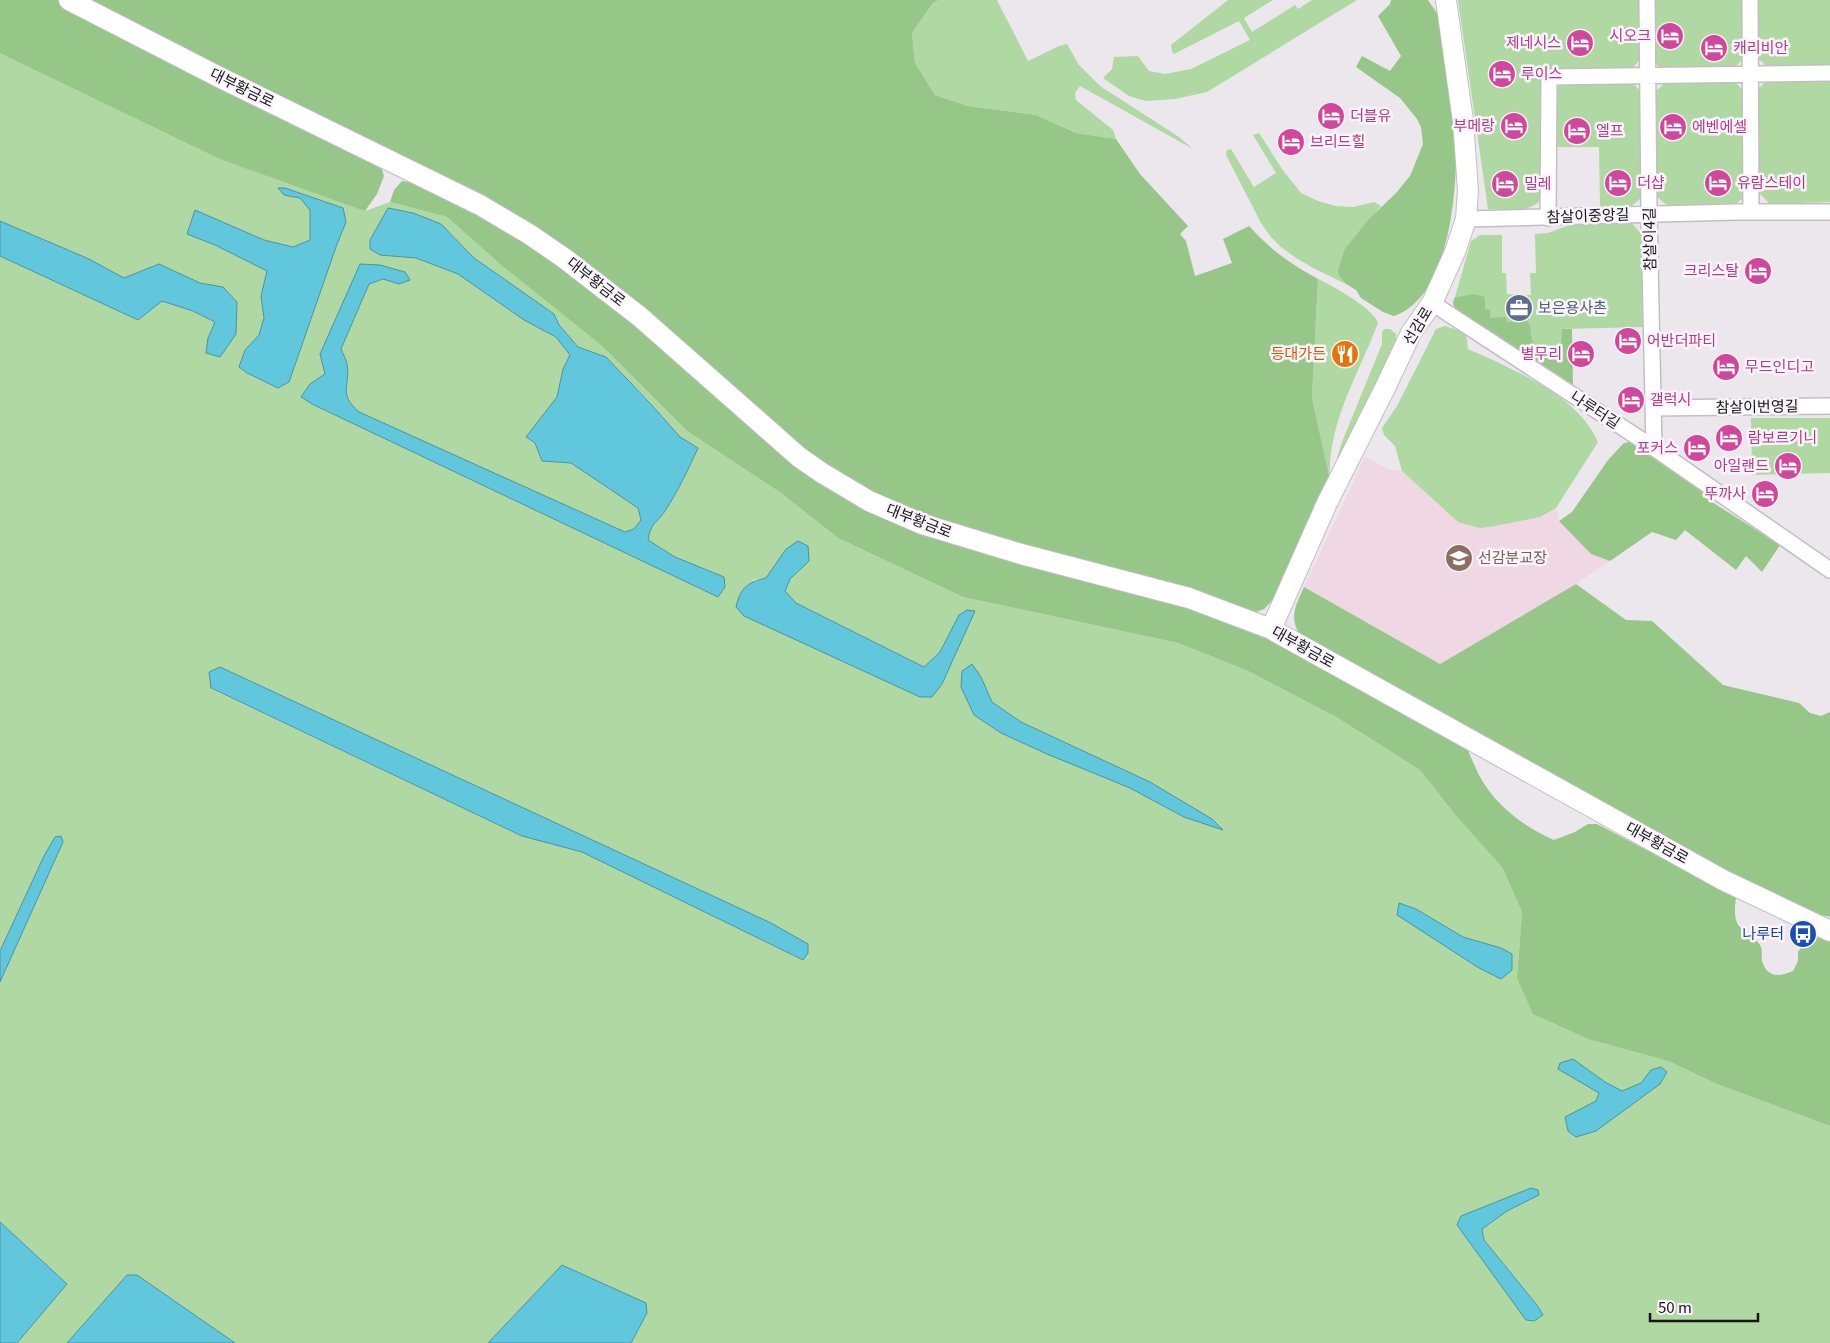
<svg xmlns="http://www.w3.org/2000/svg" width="1830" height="1343" font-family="Georgia,'Noto Sans KR',serif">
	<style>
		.education { fill: #efd8e3 }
		.green { fill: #afd8a3; fill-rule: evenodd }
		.forest { fill: #96c688 }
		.water { fill: #61c7dd; stroke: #4b92a2 }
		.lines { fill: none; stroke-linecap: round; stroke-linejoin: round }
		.street-casing { stroke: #c3bec4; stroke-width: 18 }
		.secondary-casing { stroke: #c3bec4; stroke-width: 22 }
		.street { stroke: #fff; stroke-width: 15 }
		.secondary { stroke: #fff; stroke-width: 20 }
		.labels { text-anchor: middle; stroke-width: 5; stroke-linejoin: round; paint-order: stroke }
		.hotel-label { font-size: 15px; fill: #b23c85; stroke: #f9f4fa; text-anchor: start }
		.street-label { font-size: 15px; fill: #171618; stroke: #f9f4fa }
		.service-label { font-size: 15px; fill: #4e5e75; stroke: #f9f4fa; text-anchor: start }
		.food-label { font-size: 15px; fill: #c56008; stroke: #f9f4fa; text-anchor: end }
		.education-label { font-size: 15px; fill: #785e54; stroke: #f9f4fa; text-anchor: start }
		.transit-label { font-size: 15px; fill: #164399; stroke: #f9f4fa; text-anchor: end }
	</style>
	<rect width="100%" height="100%" fill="#ece7ed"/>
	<path class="education" d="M1365 457 1390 470 1402 471 1458 522 1540 517 1556 508 1559 521 1591 554 1610 561 1576 584 1440 664 1304 587Z"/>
	<path class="green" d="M939 0H997L1028 61 1059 46 1067 44 1079 65 1100 86 1179 137 1193 149 1080 86 1075 93 1076 100 1113 130 1116 139 1076 133 1036 115 968 106 935 95 915 63 912 33 933 3Z
		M1228 0H1273L1244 18 1252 32 1295 5 1298 9 1312 0H1357L1207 92 1175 99 1146 101 1129 96 1103 78 1112 69 1114 57 1138 56 1149 71 1165 74 1191 69 1250 40 1239 21 1174 54 1172 52 1171 45Z
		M1458 0H1642L1640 59 1633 68 1542 70 1541 149 1544 196C1532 215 1507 209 1488 209Z
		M1655 0H1744V58L1735 67 1662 69 1654 62Z
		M1756 0H1830V65L1766 66 1756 56Z
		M0 53 365 211 390 202 447 217 501 265 602 346 687 431 781 493 838 538 963 597 1178 643 1248 671 1336 717 1420 770 1456 816 1502 867 1522 912 1517 978 1591 1040 1668 1061 1717 1084 1830 1126V1343H631L647 1313 563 1265 488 1343H235L137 1275H127L67 1343H17L67 1284 0 1222V982L63 842 55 837 44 856 0 950V256L138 320 162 301 193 311 215 322 208 338 236 334 237 302 223 287 200 283 159 264 124 278 89 259 0 221ZM285 188 313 198 346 222 336 247 289 382 278 388 247 373 239 367 245 350 259 335 264 318 261 296 267 271 215 245 188 234 195 210 264 240 293 247 310 240V210L300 198 284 195 279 189ZM441 224 474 258 554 314 559 325 578 347 606 357 650 402 680 437 698 448C688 470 678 491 665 511 655 525 651 521 648 540L675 557 724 577 718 597 312 404 301 397 310 384 325 374 360 264 399 284 383 279 369 284 341 349C343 354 346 359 347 364 351 386 337 393 358 412L625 532 634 529 641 520 638 508 571 463 542 461 535 443 526 438 557 397 563 369 570 355 556 337 524 320 458 274 416 258 381 255ZM786 549 790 579 785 591 796 603 924 667 940 652 959 615 920 697 752 580 766 578ZM220 667 771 923 808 944V953L802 960 582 852 522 836 211 689ZM981 677 992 702 1021 722 1150 782 1212 819 1221 829 1184 817 1130 788 1047 754 1001 733 974 715 961 687ZM1399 903 1416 909 1463 937 1501 948 1479 968ZM1573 1059 1605 1082 1622 1091 1641 1083 1651 1070 1660 1084 1635 1102 1565 1117 1597 1101 1599 1093 1582 1082ZM1531 1188 1507 1211 1482 1228 1484 1240 1537 1304 1542 1314 1534 1321 1526 1319 1457 1225 1461 1216Z
		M1830 80V202L1770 204 1759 193 1757 90 1766 81Z
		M1632 82 1642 93 1643 196 1632 206H1600L1599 147H1553L1552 94 1561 83Z
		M1735 82 1743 90 1745 196 1737 203 1668 206 1657 197 1655 92 1665 83Z
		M1259 133 1282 169 1301 193 1318 201 1336 206 1353 207 1374 202 1381 206 1358 234 1339 276 1346 284 1315 269 1296 258 1281 247 1271 237 1261 223 1226 155 1227 150 1231 149 1254 187 1276 173 1253 135Z
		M1575 223H1632L1642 235 1644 327 1562 329V378L1462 313 1456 309 1453 304 1471 241 1480 235H1502V273H1506L1507 294 1531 295 1530 273H1536L1535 234 1548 233Z
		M1318 279C1333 286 1373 308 1378 323 1359 374 1327 423 1330 480L1312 398Z
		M1445 326 1464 332 1467 339 1468 349C1512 369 1578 395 1598 442L1556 508 1540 517 1495 526 1480 528 1458 522 1402 471 1395 446 1384 435 1382 428 1397 406 1436 329Z
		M1384 329H1390L1396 334V342L1338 460 1337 458 1342 442 1382 344V332Z
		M1751 418H1830V473L1752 475Z"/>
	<path class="forest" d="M0 0H57L380 163 384 176 377 194 365 211 220 159 0 53Z
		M88 0H939L933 3 912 33 915 63 935 95 968 106 1036 115 1076 133 1116 139 1140 174 1188 226 1180 234 1186 241 1195 276 1232 263 1223 239 1249 226C1271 250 1289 263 1318 279L1312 398 1330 480 1274 599 1264 609 1251 614 1031 549 892 505 807 455 661 327 388 151Z
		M1391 0H1428C1431 5 1436 10 1438 16 1443 28 1445 54 1447 68 1450 85 1455 103 1456 121 1458 174 1455 295 1394 316L1383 312 1361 298 1356 290 1346 284 1339 276 1338 269 1345 249 1369 219 1396 193 1410 176 1423 144 1421 127 1417 119 1400 98 1356 67 1362 56 1390 71 1401 56 1378 16 1390 4Z
		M402 181 419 184 515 232 581 279 837 492 1173 600 1256 632 1466 747C1472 758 1476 771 1483 782 1498 807 1526 828 1554 840L1575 832 1588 824H1597L1736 897C1735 906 1733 920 1740 927 1746 934 1755 937 1760 945 1763 950 1761 956 1762 961 1767 978 1780 977 1793 971L1798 961V952L1809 936 1820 934 1830 939V1126L1717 1084 1668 1061 1591 1040 1533 1014 1517 978 1522 912 1502 867 1456 816 1420 770 1336 717 1248 671 1178 643 963 597 838 538 781 493 687 431 602 346 501 265 447 217 390 202 394 190Z
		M1474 294 1485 297V309L1490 310V318L1506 317 1507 322 1527 321C1532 327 1530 330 1531 336 1534 352 1551 351 1561 346L1562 329H1572L1573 385 1456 309 1453 304 1454 298Z
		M1636 441 1701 485 1704 497 1780 545 1762 572 1746 556 1736 570 1685 530 1676 540 1652 532 1610 561 1591 554 1559 521 1572 512 1608 460 1624 443Z
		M1576 584 1626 620 1652 621 1723 685 1799 703 1810 713 1821 716 1830 712V917L1806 911 1681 848 1304 641C1288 620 1294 609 1304 587L1440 664Z"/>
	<path class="water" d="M278 188H285L343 208 346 222 336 247 289 382 278 388 247 373 239 367 245 350 259 335 264 318 261 296 267 271 215 245 187 234 195 210 264 240 293 247 310 240V210L300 198 284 195Z
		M388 208 413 213 441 224 474 258 554 314 559 325 578 347 606 357 650 403 680 437 698 448C688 470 678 491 665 511 656 524 651 522 648 540L675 557 724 577 725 587 718 597 312 404 301 397 310 384 325 374 320 354 360 264 380 265 405 272 410 280 399 284 383 279 369 284 341 349C343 354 346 359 347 364 351 386 337 393 359 412L625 532 634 529 641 520 638 508 571 463 542 461 535 443 526 437 557 397 563 369 570 355 556 337 524 320 458 274 416 258 380 255 370 249V240Z
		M0 221 89 259 124 278 159 264 200 283 223 287 237 302 236 334 220 357 206 353 208 338 215 322 193 311 162 301 138 320 0 256Z
		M798 541 808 546 809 561 790 579 785 591 796 603 924 667 940 652 959 615 967 610 975 611 942 684 932 697H920L744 616 736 607C740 589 747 582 766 578L786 549Z
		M972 664 981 677 992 702 1021 722 1150 782 1212 819 1223 830 1184 817 1130 788 1047 754 1001 733 974 715 961 687 962 671Z
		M220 667 771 923 808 944V953L803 960 582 852 522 836 211 688 209 672Z
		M61 836 63 842 0 982V951L44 856 55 837Z
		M1399 903 1416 909 1463 937 1501 948 1512 954V970L1501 979 1479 968 1397 915Z
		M1573 1059 1605 1082 1622 1091 1641 1083 1651 1070 1661 1067 1667 1072 1660 1084 1596 1131 1576 1137 1568 1131 1565 1117 1596 1101 1599 1093 1558 1069 1560 1063Z
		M1531 1188 1538 1190 1539 1195 1507 1211 1482 1229 1484 1240 1537 1305 1543 1315 1534 1321 1526 1320 1457 1225 1461 1216Z
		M0 1222 67 1284 17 1343H0Z
		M562 1265 646 1303 647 1313 631 1343H488Z
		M127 1275H137L235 1343H67Z"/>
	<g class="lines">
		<g class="street-casing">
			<path id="street" d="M1647 0 1649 215 1654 448
				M1750 0 1751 212
				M1548 218 1549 77 1830 73
				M1466 219 1737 212H1830
				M1432 303 1654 448 1830 570
				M1653 408 1830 406"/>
		</g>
		<g class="secondary-casing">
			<path id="secondary" d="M69 0 219 77 480 205 529 234 564 258 639 316 799 457 822 473 869 501 922 524 1021 554 1189 598 1271 629 1723 880 1830 931
				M1271 629 1327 503 1385 388 1411 333 1432 303 1455 252 1466 219 1468 190 1463 121 1446 0"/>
		</g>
		<use href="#street" class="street"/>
		<use href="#secondary" class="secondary"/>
	</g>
	<defs>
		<g id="hotel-disc" transform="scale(1.4375)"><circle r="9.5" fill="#d1479c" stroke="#f9f4fa"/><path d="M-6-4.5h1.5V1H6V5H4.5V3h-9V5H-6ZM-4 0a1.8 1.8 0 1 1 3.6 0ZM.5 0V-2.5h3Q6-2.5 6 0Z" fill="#fff"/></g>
		<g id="office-disc" transform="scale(1.4375)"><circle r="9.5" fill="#5c6f8a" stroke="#f9f4fa"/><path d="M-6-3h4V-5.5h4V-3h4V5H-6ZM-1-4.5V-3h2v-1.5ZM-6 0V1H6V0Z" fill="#fff"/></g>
		<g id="restaurant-disc" transform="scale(1.4375)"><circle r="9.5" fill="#e8710a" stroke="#f9f4fa"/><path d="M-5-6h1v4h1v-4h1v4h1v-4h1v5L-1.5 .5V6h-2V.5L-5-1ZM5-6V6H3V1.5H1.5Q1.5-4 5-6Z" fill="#fff"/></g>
		<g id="school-disc" transform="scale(1.4375)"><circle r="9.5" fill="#8d6e63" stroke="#f9f4fa"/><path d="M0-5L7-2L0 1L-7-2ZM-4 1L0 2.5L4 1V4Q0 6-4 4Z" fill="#fff"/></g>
		<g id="bus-disc" transform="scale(1.4375)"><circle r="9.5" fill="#1a4fb4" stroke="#f9f4fa"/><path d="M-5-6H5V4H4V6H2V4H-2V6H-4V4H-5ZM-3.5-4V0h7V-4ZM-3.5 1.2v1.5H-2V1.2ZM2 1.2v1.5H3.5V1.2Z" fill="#fff"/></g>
	</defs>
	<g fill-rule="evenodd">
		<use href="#hotel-disc" x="1670" y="36"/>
		<use href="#hotel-disc" x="1580" y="43"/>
		<use href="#hotel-disc" x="1714" y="48"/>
		<use href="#hotel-disc" x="1502" y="74"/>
		<use href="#hotel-disc" x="1331" y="116"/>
		<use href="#hotel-disc" x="1514" y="126"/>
		<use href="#hotel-disc" x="1673" y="127"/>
		<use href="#hotel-disc" x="1577" y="131"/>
		<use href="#hotel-disc" x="1291" y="142"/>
		<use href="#hotel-disc" x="1618" y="183"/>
		<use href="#hotel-disc" x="1718" y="183"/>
		<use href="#hotel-disc" x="1505" y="184"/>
		<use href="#hotel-disc" x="1758" y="271"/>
		<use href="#office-disc" x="1519" y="308"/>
		<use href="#hotel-disc" x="1628" y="341"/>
		<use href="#restaurant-disc" x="1345" y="354"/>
		<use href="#hotel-disc" x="1581" y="354"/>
		<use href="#hotel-disc" x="1726" y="367"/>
		<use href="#hotel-disc" x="1631" y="400"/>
		<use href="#hotel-disc" x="1729" y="438"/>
		<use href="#hotel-disc" x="1697" y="448"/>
		<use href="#hotel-disc" x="1788" y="466"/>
		<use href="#hotel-disc" x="1765" y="494"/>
		<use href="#school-disc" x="1459" y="558"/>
		<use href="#bus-disc" x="1803" y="934"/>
	</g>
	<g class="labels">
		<g class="hotel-label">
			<text x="1651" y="41" text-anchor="end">시오크</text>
			<text x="1561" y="48" text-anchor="end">제네시스</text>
			<text x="1733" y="53">캐리비안</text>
			<text x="1521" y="79">루이스</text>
			<text x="1350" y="121">더블유</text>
			<text x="1495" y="131" text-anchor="end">부메랑</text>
			<text x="1692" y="132">에벤에셀</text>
			<text x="1596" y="136">엘프</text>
			<text x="1310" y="147">브리드힐</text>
			<text x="1637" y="188">더샵</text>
			<text x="1737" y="188">유람스테이</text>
			<text x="1524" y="189">밀레</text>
			<text x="1739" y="276" text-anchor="end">크리스탈</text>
			<text x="1647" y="346">어반더파티</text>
			<text x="1562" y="359" text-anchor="end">별무리</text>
			<text x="1745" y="372">무드인디고</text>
			<text x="1650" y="405">갤럭시</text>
			<text x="1748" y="443">람보르기니</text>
			<text x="1678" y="453" text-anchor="end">포커스</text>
			<text x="1769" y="471" text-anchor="end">아일랜드</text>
			<text x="1746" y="499" text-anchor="end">뚜까사</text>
		</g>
		<g class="street-label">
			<text transform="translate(242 88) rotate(26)" y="5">대부황금로</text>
			<text transform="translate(1588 216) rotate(-2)" y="5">참살이중앙길</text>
			<text transform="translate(1650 239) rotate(-91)" y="5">참살이4길</text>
			<text transform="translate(596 282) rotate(38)" y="5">대부황금로</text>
			<text transform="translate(1418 326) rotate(-59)" y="5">선감로</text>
			<text transform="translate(1757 407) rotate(-1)" y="5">참살이번영길</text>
			<text transform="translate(1595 410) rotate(33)" y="5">나루터길</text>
			<text transform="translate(919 521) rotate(21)" y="5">대부황금로</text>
			<text transform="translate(1303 647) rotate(29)" y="5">대부황금로</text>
			<text transform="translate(1657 843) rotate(29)" y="5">대부황금로</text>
		</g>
		<g class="service-label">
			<text x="1538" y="313">보은용사촌</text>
		</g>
		<g class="food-label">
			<text x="1326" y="359">등대가든</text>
		</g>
		<g class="education-label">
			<text x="1478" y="563">선감분교장</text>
		</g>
		<g class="transit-label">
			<text x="1784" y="939">나루터</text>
		</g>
	</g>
	<path d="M1650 1313v8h108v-8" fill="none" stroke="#171618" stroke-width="2.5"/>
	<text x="1658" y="1313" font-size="15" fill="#171618" stroke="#f9f4fa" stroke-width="4" paint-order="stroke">50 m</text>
</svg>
